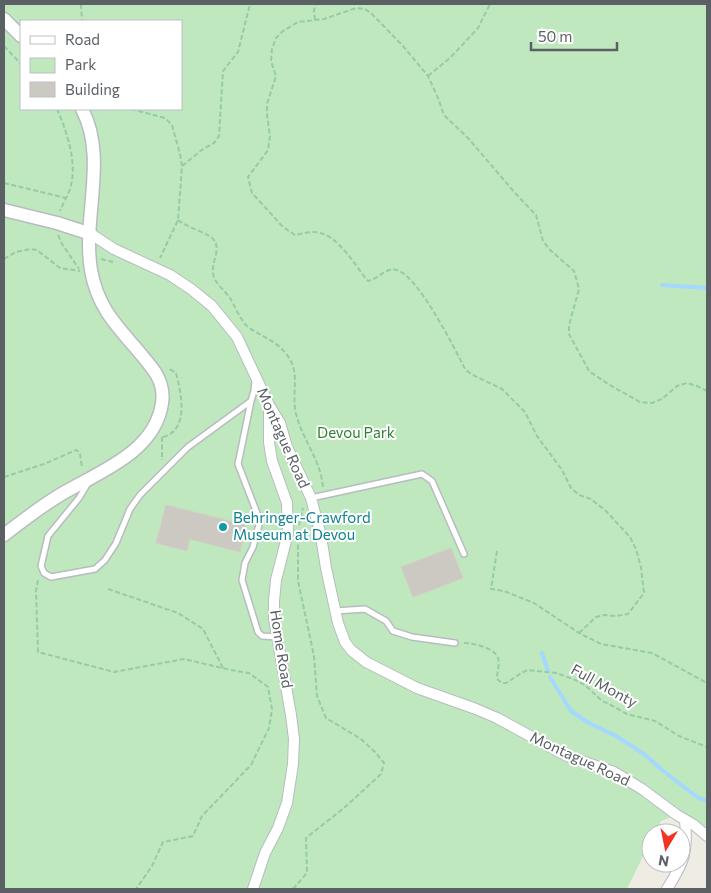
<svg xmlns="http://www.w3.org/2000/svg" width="711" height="893" font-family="Commissioner,sans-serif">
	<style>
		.green { fill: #bfe8be; fill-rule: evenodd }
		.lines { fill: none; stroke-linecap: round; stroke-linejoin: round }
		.stream { stroke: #a4d8ff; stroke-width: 4 }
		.building { fill: #ccc9c2; stroke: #d4cec1 }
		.service-casing { stroke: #b8bcc0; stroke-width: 8 }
		.minor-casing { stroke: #b8bcc0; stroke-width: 12 }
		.tertiary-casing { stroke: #b8bcc0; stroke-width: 15 }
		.path { stroke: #97caa6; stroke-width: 2; stroke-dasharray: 5 2.5; stroke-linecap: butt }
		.service { stroke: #fff; stroke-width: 5 }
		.minor { stroke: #fff; stroke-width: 10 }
		.tertiary { stroke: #fff; stroke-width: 12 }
		.culture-dot { fill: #0f9aa8; stroke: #fff; stroke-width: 2 }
		.labels { text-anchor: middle; stroke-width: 4; stroke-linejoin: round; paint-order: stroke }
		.park-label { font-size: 15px; fill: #2f8232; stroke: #fff }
		.street-label { font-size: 15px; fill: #5b6065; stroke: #fff }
		.culture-label { font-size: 15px; fill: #0d838f; stroke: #fff; text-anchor: start }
	</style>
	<rect width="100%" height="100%" fill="#efede3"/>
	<path class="green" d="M4 4H707V836L677 815 661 821 655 833H651V840L627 889H4ZM21 21H181V109H21Z"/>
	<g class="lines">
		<path class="stream" d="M662 285 707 288
			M542 653 548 671
			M550 677 571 711 587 722 616 736 644 754 662 770 697 797 707 801"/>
	</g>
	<path class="building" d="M166 505 246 525 240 552 190 539 187 551 156 543Z
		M451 548 463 578 413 597 401 567Z"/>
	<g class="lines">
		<g class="service-casing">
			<path id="service" d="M255 381 254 391 251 401 238 464 260 521 253 547 245 563 242 580 258 632 262 636 278 637
				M88 483 79 498 48 536 41 566 44 573 51 577 95 569 105 560 116 543 130 509 140 495 188 447 251 401
				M311 498 422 474 432 481 464 554
				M335 611 365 609 386 621 393 631 412 637 455 643"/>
		</g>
		<g class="minor-casing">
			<path id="minor" d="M91 234 114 249 170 275 191 289 212 306 237 337 269 405 280 423 287 447 311 498 321 536 326 568 338 623 345 642 351 650 366 662 417 688 476 709 497 718 567 756 614 772 642 789 677 815 694 825 707 836
				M253 889 265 853 278 828 287 803 293 764 294 739 291 715 274 619V601L276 580 288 533 287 503 272 461 269 442V406
				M667 889C684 862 688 853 685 820"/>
		</g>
		<g class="tertiary-casing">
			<path id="tertiary" d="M4 19 21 36
				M4 210 57 223 91 234
				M4 535C22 521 40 507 60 495 98 472 155 453 162 403 164 391 160 378 152 368 126 333 99 316 91 270 82 218 108 158 82 109"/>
		</g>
		<path class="path" d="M81 4 82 21
			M315 20 314 10 316 4
			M4 46 21 64
			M428 76 451 57 478 28 490 4
			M57 109C67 132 78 164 70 189 67 197 63 204 60 211
			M131 109 165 118 172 125 180 154 182 166 178 220 160 258
			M182 166 203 149 214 143 219 136 223 71 238 52 250 4
			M4 183 66 198
			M178 220C188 228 209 233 214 240 222 251 209 264 214 277 216 284 225 291 230 298 235 306 240 320 248 327 262 337 276 340 287 355 301 372 291 394 296 414 303 441 321 460 323 488
			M58 235 62 244 79 269
			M4 259 16 252 30 249 37 250 60 268 80 271
			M101 259 113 262
			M162 437V460
			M163 437C190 430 181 392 176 373L168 368
			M4 477 44 464 76 450 80 453 82 468
			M299 525 303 508
			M497 551 491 589 504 591 534 603 579 633 601 644 652 653 707 683
			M38 580 36 591 38 652 114 672 184 659 231 670 249 673 268 687 272 709 269 728 251 765 202 816 193 836 163 842 152 866 136 889
			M108 589 178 613 203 629 223 668
			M579 633 596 617 604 615 615 616 628 614 644 593 641 567 636 549 630 537 606 511 591 499 579 495 571 488 562 470 537 436 525 412 502 389 471 374 465 369C454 347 418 276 397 270 385 267 379 279 368 281 355 266 337 232 314 232 308 232 301 234 295 235L283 227 252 193 248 177 268 150 270 136 267 115V104L276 76 271 61 272 49 276 38 283 31 298 22 324 19 356 8 365 9 372 14 403 46 428 76 438 98 444 115 469 139 515 193 536 215 543 241 549 249 574 271 579 289 569 325V334L589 371 608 384 640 402 652 403 662 399 677 386 687 383 697 386 707 391
			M464 643C473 643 495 648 498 658 500 664 497 672 497 679L502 683H506L523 672 528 670 556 673 573 679 585 685 602 701 609 704 627 714 655 721 679 736 707 747
			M293 889 307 873 306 838 344 808 381 774 384 763 375 752 361 739 326 718 317 696 314 656 298 581V542"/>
		<use href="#service" class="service"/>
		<use href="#minor" class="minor"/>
		<use href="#tertiary" class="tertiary"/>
	</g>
	<circle class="culture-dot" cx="223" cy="527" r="5"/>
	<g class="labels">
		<g class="park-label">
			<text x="356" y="438">Devou Park</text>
		</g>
		<g class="street-label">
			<text transform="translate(283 438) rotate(66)" y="5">Montague Road</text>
			<text transform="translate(281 649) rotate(81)" y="5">Home Road</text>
			<text transform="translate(604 686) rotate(29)" y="5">Full Monty</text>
			<text transform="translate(580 759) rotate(25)" y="5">Montague Road</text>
		</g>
		<g class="culture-label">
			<text x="233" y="523">Behringer-Crawford<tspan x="233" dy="17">Museum at Devou</tspan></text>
		</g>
	</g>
	<rect width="711" height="893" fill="none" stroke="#5b6065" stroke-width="10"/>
	<rect x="20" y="20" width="162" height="90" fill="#ffffff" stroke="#bdbfc1"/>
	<rect x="30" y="36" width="25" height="8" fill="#ffffff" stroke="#bdbfc1"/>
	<text x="65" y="45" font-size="15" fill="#5b6065">Road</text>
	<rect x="30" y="58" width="25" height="15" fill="#bfe8be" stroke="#bdbfc1"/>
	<text x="65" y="70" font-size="15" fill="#5b6065">Park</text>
	<rect x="30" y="82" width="25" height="15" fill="#ccc9c2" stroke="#bdbfc1"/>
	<text x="65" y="95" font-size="15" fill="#5b6065">Building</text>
	<g transform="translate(666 848) rotate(190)"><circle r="24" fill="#ffffff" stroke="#bdbfc1"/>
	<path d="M0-4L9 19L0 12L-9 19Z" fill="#f33425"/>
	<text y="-8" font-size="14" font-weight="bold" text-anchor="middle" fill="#5b6065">N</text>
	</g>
	<path d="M531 42v8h86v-8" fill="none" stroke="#5b6065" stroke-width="2.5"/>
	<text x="538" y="42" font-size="15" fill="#5b6065" stroke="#ffffff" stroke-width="4" paint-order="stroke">50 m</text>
</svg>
